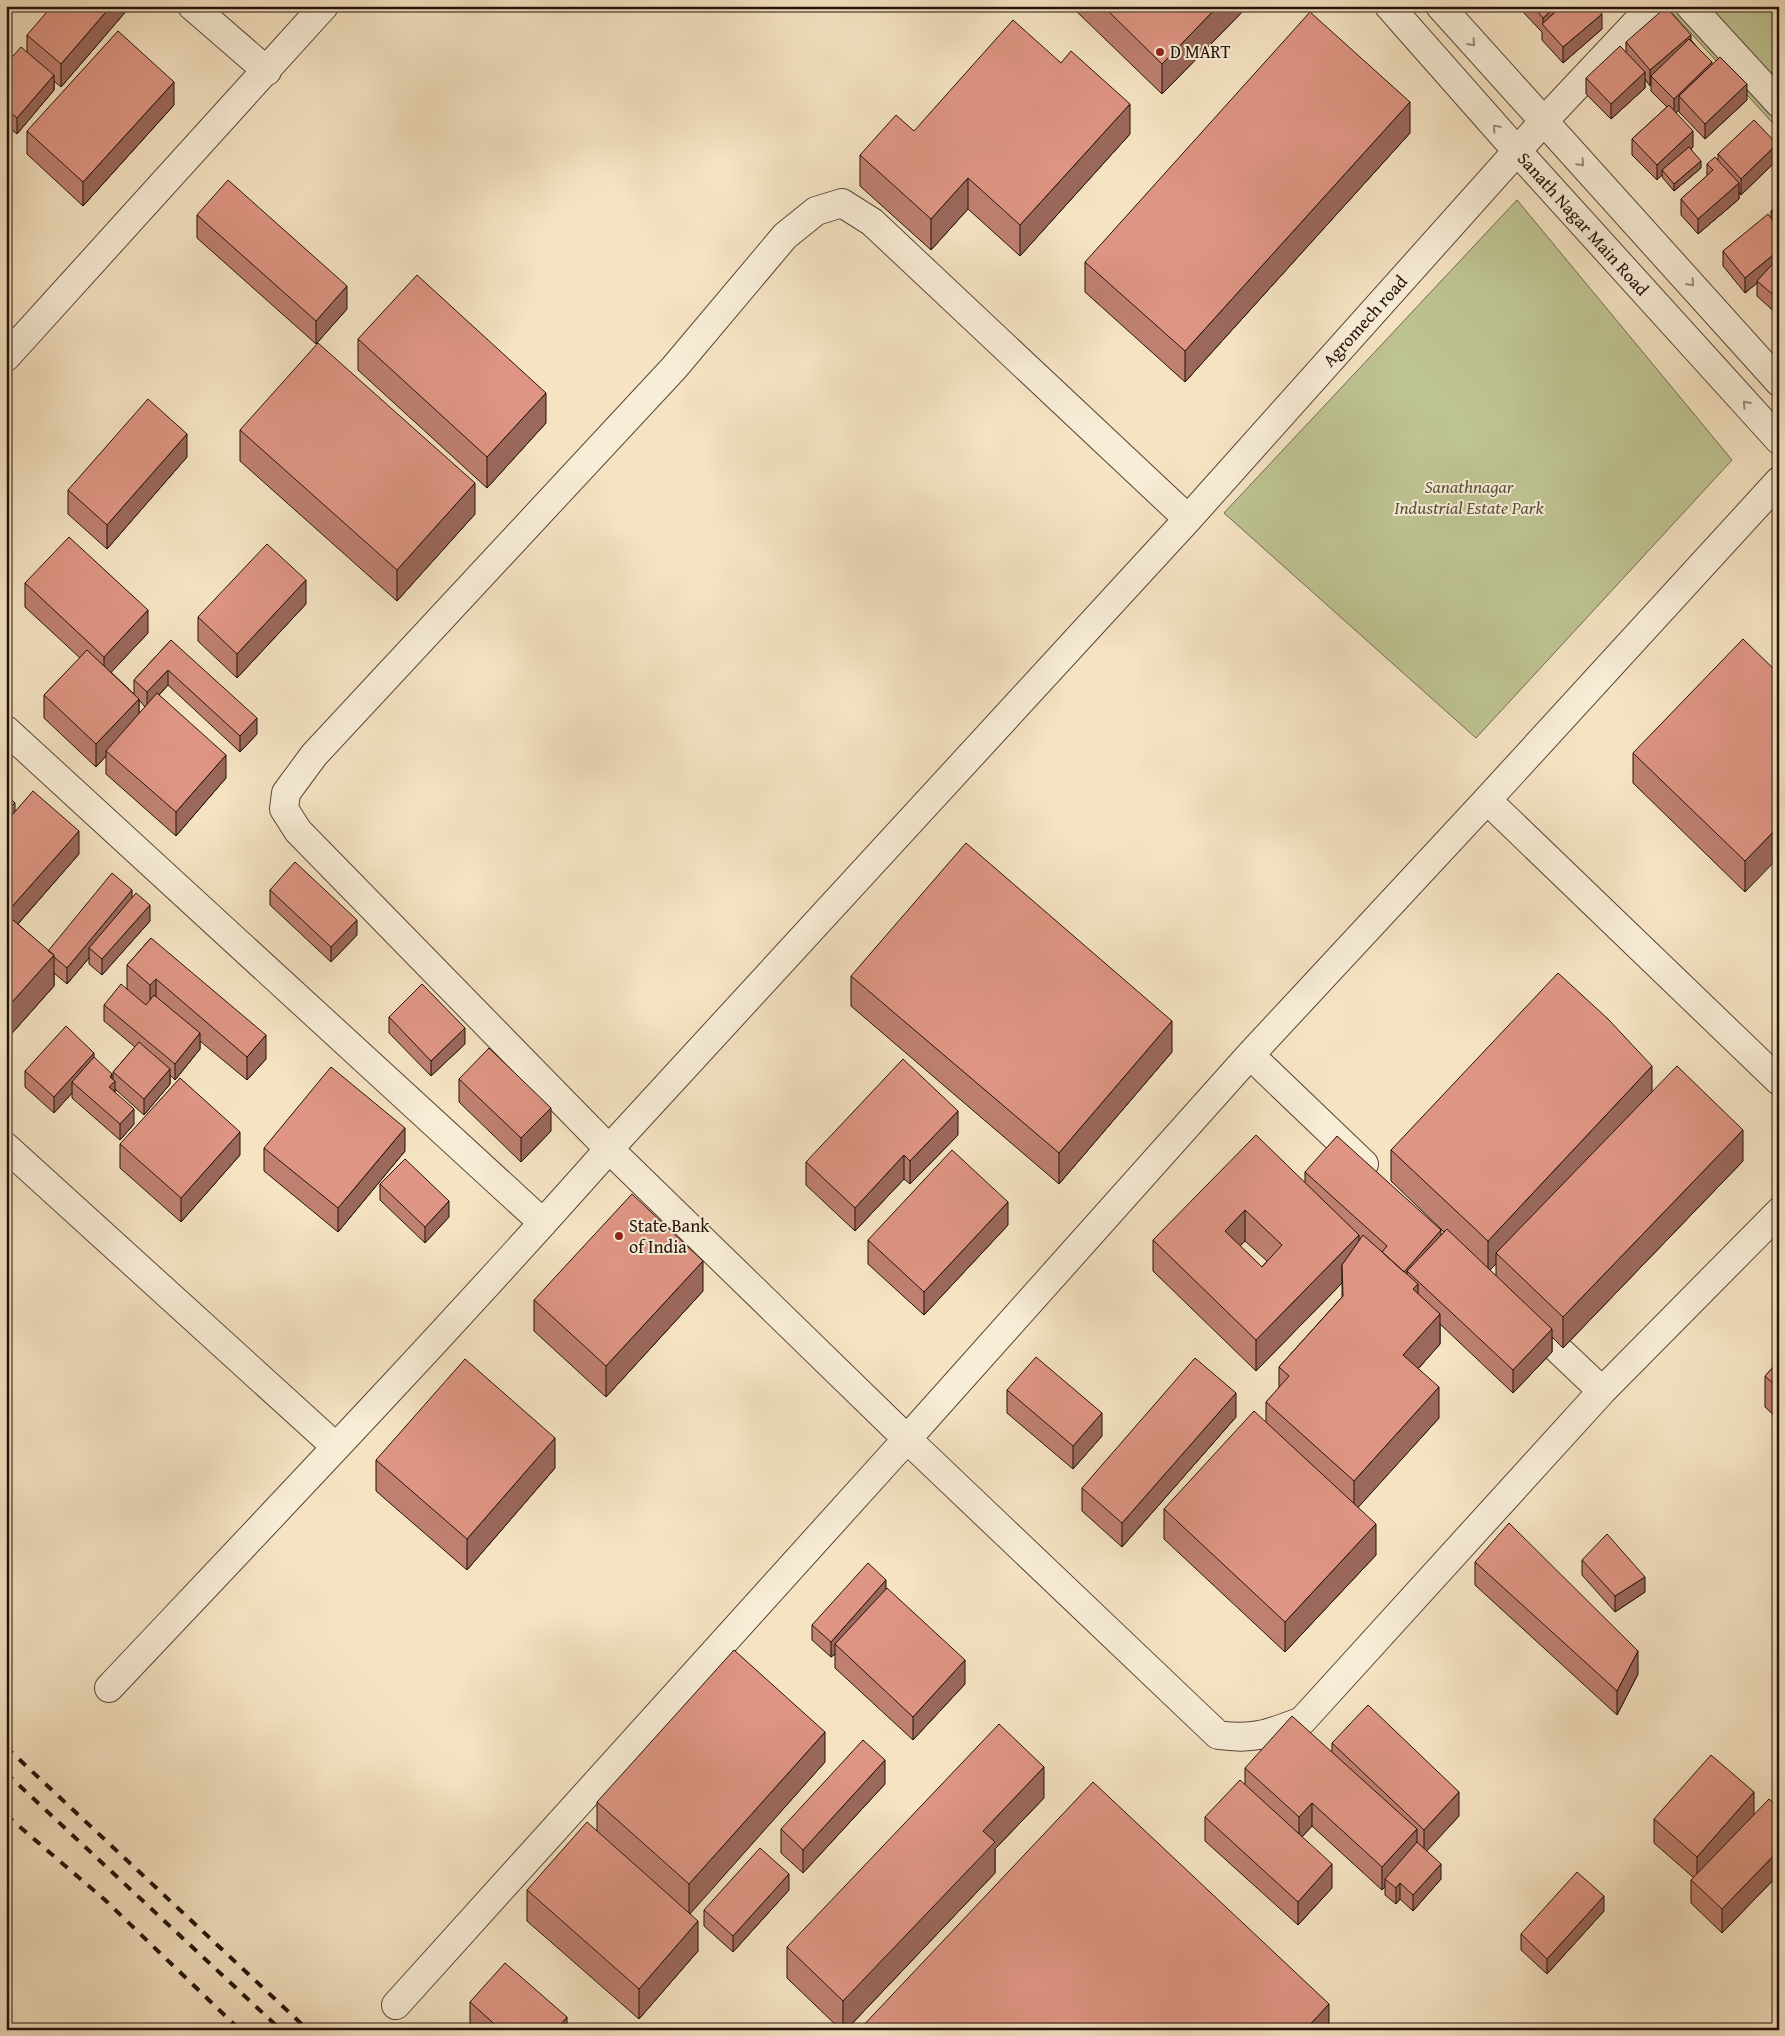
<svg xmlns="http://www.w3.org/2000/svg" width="1785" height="2036" font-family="'Gentium Book Plus',serif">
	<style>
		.green { fill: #bec392; stroke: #716a4e }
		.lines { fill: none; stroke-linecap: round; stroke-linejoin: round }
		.minor-casing { stroke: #584639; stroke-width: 30 }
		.minor { stroke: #f8edd7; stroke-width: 28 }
		.rail { stroke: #24120b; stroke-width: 4; stroke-dasharray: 9 9; stroke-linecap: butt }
		.wall { fill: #bf8071; stroke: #24120b; fill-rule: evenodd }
		.shaded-wall { fill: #9b685c; stroke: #24120b }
		.building { fill: #de9583; stroke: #24120b; fill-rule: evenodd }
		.oneway { stroke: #998a7b }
		.poi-dot { fill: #8f2418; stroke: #f8edd7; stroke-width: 2 }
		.labels { text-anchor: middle; stroke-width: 4; stroke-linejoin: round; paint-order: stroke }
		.poi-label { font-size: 18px; fill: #24120b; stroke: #f8edd7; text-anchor: start }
		.street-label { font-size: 18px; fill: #24120b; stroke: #f8edd7 }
		.park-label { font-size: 18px; font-style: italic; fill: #5a503a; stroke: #f8edd7 }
	</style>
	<rect width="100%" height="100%" fill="#f5e3c2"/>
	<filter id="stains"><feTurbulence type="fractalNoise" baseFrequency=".004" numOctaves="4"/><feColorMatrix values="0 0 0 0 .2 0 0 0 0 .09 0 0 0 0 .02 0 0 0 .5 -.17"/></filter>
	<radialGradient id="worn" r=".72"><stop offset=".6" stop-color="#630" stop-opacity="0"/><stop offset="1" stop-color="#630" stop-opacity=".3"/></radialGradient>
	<path class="green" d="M1670 6H1779V130L1668 8Z
		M1517 200 1732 460 1476 738 1224 513Z"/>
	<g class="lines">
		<g class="minor-casing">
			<path id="minor" d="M192 6 267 71
				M1389 6 1517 151 1779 440
				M1440 6 1779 382
				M1690 6 1779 103
				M6 357 324 6
				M1188 519 872 222 842 203 816 211 785 236 674 368 314 755 286 793 284 809 298 831 609 1149 907 1439 1250 1055 1487 800 1779 481
				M6 730 543 1223
				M1487 800 1779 1081
				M1250 1055 1364 1164
				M6 1147 336 1447
				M1525 1318 1602 1391
				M109 1688C277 1510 446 1333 609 1149L1188 519 1543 122 1652 6
				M396 2005 907 1439 1218 1735C1255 1740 1268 1734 1302 1721L1602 1391 1779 1212"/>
		</g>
		<use href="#minor" class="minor"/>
		<path class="rail" d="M6 1747 308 2030
			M6 1773 281 2030
			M6 1815 105 1900 240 2030"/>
	</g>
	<path class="wall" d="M128 6V9L61 87 54 81V90L17 134 6 125V64L27 52V35Z
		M1074 6H1248L1162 94 1074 9Z
		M1523 6H1595L1602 29 1563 63 1542 40V32L1523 12Z
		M1691 40 1712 64 1747 100 1705 139 1679 112V110L1676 113 1693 147 1691 149 1701 168 1674 191 1662 177V175L1657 180 1632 155V139L1667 107 1651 91V85L1650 86 1645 79V88L1611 119 1586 94V78L1626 53V42Z
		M174 105 83 206 27 154V131Z
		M914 131 1130 134 1020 256 968 209 931 250 860 186V155Z
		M1410 133 1185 382 1085 292V262Z
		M1718 154 1777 160 1741 195 1739 192V199L1698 234 1681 215V199L1707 176V164L1718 160Z
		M1779 205V316L1757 296V283L1745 293 1723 266V251L1771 219V211Z
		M197 215 347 309 316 344 197 238Z
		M358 339 546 423 487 488 358 370Z
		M240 430 475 514 397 601 240 461Z
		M187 457 107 549 68 514V490Z
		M25 583 148 633 111 672 134 694V680L171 640 257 734 240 752 168 685 159 695 226 778 176 836 106 774V756L96 767 44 718V695L80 658 25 607ZM139 700 145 707 139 714Z
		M306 604 237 678 198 641V617Z
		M1779 674 1745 892 1633 783V753Z
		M6 794 15 812 79 854 18 924 48 951 132 898 150 921 102 975 89 964V958L67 984 54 973V986L6 1040Z
		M270 890 357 935 331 962 270 905Z
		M151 938 266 1059 247 1080 200 1041V1049L175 1080 170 1075V1084L144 1115 115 1089V1092L134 1124 120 1140 72 1098V1093L54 1113 25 1087V1071L94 1058 113 1080V1072L135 1047 104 1021V1005L127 989V965Z
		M851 976 1172 1052 1059 1184 851 1006Z
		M389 1017 465 1044 431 1076 389 1033Z
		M459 1079 551 1131 521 1162 459 1102Z
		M1652 1091 1743 1161 1563 1348 1552 1337V1352L1513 1393 1440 1324V1344L1418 1369 1439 1418 1358 1507 1376 1555 1285 1652 1164 1539V1509L1266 1422V1402L1279 1388V1367L1342 1297V1283L1256 1371 1153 1271V1240L1305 1182V1172L1441 1235 1444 1232 1391 1181V1150ZM1245 1241 1267 1261 1262 1267 1240 1246ZM1496 1264V1276L1490 1270Z
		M958 1135 910 1184 904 1179 855 1231 806 1185V1162Z
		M120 1144 240 1155 181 1222 120 1168Z
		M264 1148 405 1151 338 1232 264 1171Z
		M380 1184 449 1217 425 1243 380 1200Z
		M1008 1225 924 1315 868 1264V1240Z
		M703 1291 606 1397 534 1331V1300Z
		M1779 1315V1353L1775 1350V1319Z
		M1779 1361V1420L1765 1407V1376Z
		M1007 1390 1102 1436 1073 1469 1007 1413Z
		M1236 1417 1122 1547 1082 1511V1488Z
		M376 1460 555 1468 467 1570 376 1491Z
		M1582 1560 1645 1592 1615 1612 1582 1575Z
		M1475 1562 1638 1674 1617 1715 1475 1585Z
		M886 1589 965 1684 913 1740 835 1668V1654L831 1657 812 1640V1625Z
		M1332 1743 1459 1816 1426 1851 1441 1879 1413 1911 1400 1899 1396 1904 1385 1895V1887L1382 1890 1312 1826 1302 1837 1332 1888 1298 1925 1205 1841V1817L1245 1784V1768L1332 1751Z
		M825 1762 690 1913 698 1951 639 2019 527 1921V1890L597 1831V1802Z
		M885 1784 803 1873 781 1853V1829Z
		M1044 1798 995 1849V1873L846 2030H841L787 1978V1947Z
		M1779 1808V1874L1722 1933 1691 1903V1880L1694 1878 1654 1843V1819L1754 1815Z
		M789 1890 733 1952 704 1926V1910Z
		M1604 1911 1547 1974 1521 1950V1934Z
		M470 2002 567 2030H475L470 2026Z"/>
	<path class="shaded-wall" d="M111 6H128V9L61 87V64Z
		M1218 6H1248L1162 94V64Z
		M1556 6H1573L1543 25V18Z
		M1602 14V29L1563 63V47Z
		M1691 35V50L1651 76V85L1650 86V70Z
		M1712 62V78L1679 96V110L1674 115V99Z
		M1645 72V88L1611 119V104Z
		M54 75V90L17 134V118Z
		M174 82V105L83 206V182Z
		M1747 84V100L1705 139V124Z
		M1410 102V133L1185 382V351Z
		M1130 104V134L1020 256V225Z
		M1693 131V147L1665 173 1662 170V175L1657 180V165Z
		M1777 144V160L1741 195V179Z
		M1701 161V168L1674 191V184Z
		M968 178V209L931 250V219Z
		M1739 183V199L1698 234V219Z
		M1779 250V265L1757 281V283L1745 293V278Z
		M347 286V309L316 344V321Z
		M546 393V423L487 488V457Z
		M187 434V457L107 549V525Z
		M475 483V514L397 601V570Z
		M306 580V604L237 678V654Z
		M148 610V633L104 680V657Z
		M168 670V685L147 708V692Z
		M139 699V722L106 751V756L96 767V744Z
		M257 718V734L240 752V736Z
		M226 755V778L176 836V812Z
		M15 803V826L6 835V812Z
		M1779 826V857L1745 892V861Z
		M79 831V854L9 934V910Z
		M132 890V905L89 948V958L67 984V968Z
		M150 905V921L102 975V959Z
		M357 920V935L331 962V947Z
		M54 955V986L6 1040V1009Z
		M156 979V1002L150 1008V985Z
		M1172 1021V1052L1059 1184V1153Z
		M465 1028V1044L431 1076V1061Z
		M200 1033V1049L175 1080V1064Z
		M266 1035V1059L247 1080V1057Z
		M94 1053V1069L72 1082V1093L54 1113V1097Z
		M1652 1066V1097L1496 1253V1264L1488 1272V1241Z
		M170 1069V1084L144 1115V1099Z
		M112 1074V1084L115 1081V1097L109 1103 110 1077Z
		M551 1108V1131L521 1162V1138Z
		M134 1109V1124L120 1140V1124Z
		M958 1111V1135L910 1184V1161Z
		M405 1128V1151L338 1232V1208Z
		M1743 1130V1161L1563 1348V1317Z
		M240 1132V1155L181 1222V1198Z
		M904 1155V1179L855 1231V1208Z
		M449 1201V1217L425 1243V1227Z
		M1008 1202V1225L924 1315V1292Z
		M1245 1210V1241L1225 1262V1231Z
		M1441 1230V1254L1407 1271V1291L1402 1274Z
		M1359 1235V1266L1342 1265V1283L1256 1371V1340Z
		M703 1261V1291L606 1397V1366Z
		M1418 1284V1315L1413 1289Z
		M1440 1314V1344L1403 1386V1355Z
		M1552 1329V1352L1513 1393V1370Z
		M1439 1387V1418L1354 1512V1481Z
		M1236 1393V1417L1122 1547V1523Z
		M1102 1413V1436L1073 1469V1446Z
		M555 1438V1468L467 1570V1539Z
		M1376 1524V1555L1285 1652V1622Z
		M1645 1577V1592L1615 1612V1596Z
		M886 1580V1596L835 1644V1654L831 1657V1642Z
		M1638 1651V1674L1617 1715V1691Z
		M965 1660V1684L913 1740V1717Z
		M825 1732V1762L689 1915V1884Z
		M885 1760V1784L803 1873V1850Z
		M1044 1767V1798L995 1849V1873L846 2030H843V2001L983 1831Z
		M1459 1792V1816L1424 1854V1830Z
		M1754 1792V1815L1697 1880V1857Z
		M1312 1803V1826L1299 1840V1817Z
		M1417 1829V1852L1385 1879V1887L1382 1890V1867Z
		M1779 1850V1874L1722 1933V1909Z
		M1332 1864V1888L1298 1925V1902Z
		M1441 1864V1879L1413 1911V1895Z
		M789 1874V1890L733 1952V1936Z
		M1400 1883V1899L1396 1904V1888Z
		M1604 1896V1911L1547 1974V1959Z
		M698 1921V1951L639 2019V1989Z
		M1329 2004V2030H1305Z
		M567 2017V2030H556Z"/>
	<path class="building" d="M52 6H111L61 64 27 35Z
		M1103 6H1218L1162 64Z
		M1533 6H1556L1543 18Z
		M1562 6H1595L1602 14 1563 47 1542 24Z
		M1666 7 1691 35 1650 70 1626 42Z
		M1310 12 1410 102 1185 351 1085 262Z
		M1013 20 1061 63 1071 51 1130 104 1020 225 968 178 931 219 860 155 896 115 914 131Z
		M118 31 174 82 83 182 27 131Z
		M1689 39 1712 62 1674 99 1651 76Z
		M1620 46 1645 72 1611 104 1586 78Z
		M21 47 54 75 17 118 6 109V64Z
		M1720 57 1747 84 1705 124 1679 96Z
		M1669 105 1693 131 1657 165 1632 139Z
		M1754 120 1777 144 1741 179 1718 154Z
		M1689 147 1701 161 1674 184 1662 170Z
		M1715 157 1739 183 1698 219 1681 199 1713 170 1707 164Z
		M228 180 347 286 316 321 197 215Z
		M1779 205V220L1771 211Z
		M1768 214 1779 228V250L1745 278 1723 251Z
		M1779 257V300L1757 281Z
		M417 275 546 393 487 457 358 339Z
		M318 343 475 483 397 570 240 430Z
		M148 399 187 434 107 525 68 490Z
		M69 537 148 610 104 657 25 583Z
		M267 544 306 580 237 654 198 617Z
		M1743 639 1779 674V826L1745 861 1633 753Z
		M171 640 257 718 240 736 168 670 147 692 134 680Z
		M87 650 139 699 96 744 44 695Z
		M157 693 226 755 176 812 106 751Z
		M33 791 79 831 9 910 6 908V822Z
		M6 794 15 803 6 812Z
		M966 843 1172 1021 1059 1153 851 976Z
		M295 862 357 920 331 947 270 890Z
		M112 873 132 890 67 968 54 957V955L48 951Z
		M136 893 150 905 102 959 89 948Z
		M6 914 54 955 6 1009Z
		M151 938 266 1035 247 1057 156 979 150 985 127 965Z
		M1558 973 1608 1019 1652 1066 1488 1241 1391 1150Z
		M121 984 146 1005 154 995 200 1033 175 1064 104 1005Z
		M422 984 465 1028 431 1061 389 1017Z
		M66 1026 94 1053 54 1097 25 1071Z
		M139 1042 170 1069 144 1099 113 1072Z
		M489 1048 551 1108 521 1138 459 1079Z
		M94 1057 112 1074 110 1077 115 1081 109 1087 134 1109 120 1124 72 1082Z
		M903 1059 958 1111 910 1161 904 1155 855 1208 806 1162Z
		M1677 1066 1743 1130 1563 1317 1496 1253Z
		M331 1067 405 1128 338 1208 264 1148Z
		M180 1078 240 1132 181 1198 120 1144Z
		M1256 1135 1359 1235 1256 1340 1153 1240ZM1245 1210 1282 1245 1262 1267 1225 1231Z
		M1337 1136 1441 1230 1404 1272 1382 1252 1387 1246 1305 1172Z
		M952 1150 1008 1202 924 1292 868 1240Z
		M405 1159 449 1201 425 1227 380 1184Z
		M632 1194 703 1261 606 1366 534 1300Z
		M1447 1229 1552 1329 1513 1370 1407 1271Z
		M1363 1235 1418 1284 1413 1289 1440 1314 1403 1355 1439 1387 1354 1481 1266 1402 1289 1376 1279 1367 1343 1296 1342 1265Z
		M1779 1315V1323L1775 1319Z
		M1036 1357 1102 1413 1073 1446 1007 1390Z
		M1195 1358 1236 1393 1122 1523 1082 1488Z
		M465 1359 555 1438 467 1539 376 1460Z
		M1779 1361V1389L1765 1376Z
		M1254 1411 1376 1524 1285 1622 1164 1509Z
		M1509 1523 1638 1651 1617 1691 1475 1562Z
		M1607 1534 1645 1577 1615 1596 1582 1560Z
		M868 1563 886 1580 831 1642 812 1625Z
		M887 1588 965 1660 913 1717 835 1644Z
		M734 1650 825 1732 689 1884 597 1802Z
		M1368 1705 1459 1792 1424 1830 1332 1743Z
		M1292 1716 1417 1829 1382 1867 1312 1803 1299 1817 1245 1768Z
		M999 1724 1044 1767 983 1831 995 1842 843 2001 787 1947Z
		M863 1740 885 1760 803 1850 781 1829Z
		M1711 1755 1754 1792 1697 1857 1654 1819Z
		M1240 1780 1332 1864 1298 1902 1205 1817Z
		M1093 1782 1329 2004 1305 2030H859Z
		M1769 1799 1779 1808V1850L1722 1909 1691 1880Z
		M587 1822 698 1921 639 1989 527 1890Z
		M1417 1842 1441 1864 1413 1895 1400 1883 1396 1888 1385 1879Z
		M760 1848 789 1874 733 1936 704 1910Z
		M1577 1872 1604 1896 1547 1959 1521 1934Z
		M505 1963 567 2017 556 2030H501L470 2002Z"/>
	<defs><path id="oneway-chevron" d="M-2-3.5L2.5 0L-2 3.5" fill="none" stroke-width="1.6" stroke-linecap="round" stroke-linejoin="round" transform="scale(1.25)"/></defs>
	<g class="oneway">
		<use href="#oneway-chevron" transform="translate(1472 43) rotate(48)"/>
		<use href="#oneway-chevron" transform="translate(1496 128) rotate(-131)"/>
		<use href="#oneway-chevron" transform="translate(1581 163) rotate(47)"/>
		<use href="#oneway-chevron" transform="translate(1691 283) rotate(48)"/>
		<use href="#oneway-chevron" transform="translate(1746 404) rotate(-132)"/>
	</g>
	<g class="poi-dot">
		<circle cx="1160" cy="52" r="5"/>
		<circle cx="619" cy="1236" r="5"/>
	</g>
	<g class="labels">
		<g class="poi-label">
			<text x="1170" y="58">D MART</text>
			<text x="629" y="1232">State Bank<tspan x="629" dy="21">of India</tspan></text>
		</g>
		<g class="street-label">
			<text transform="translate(1583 224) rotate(48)" y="6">Sanath Nagar Main Road</text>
			<text transform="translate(1365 321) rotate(-48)" y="6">Agromech road</text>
		</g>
		<g class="park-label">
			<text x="1469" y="493">Sanathnagar<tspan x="1469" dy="21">Industrial Estate Park</tspan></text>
		</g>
	</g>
	<rect width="1785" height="2036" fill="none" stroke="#f5e3c2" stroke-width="25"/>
	<rect x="8" y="8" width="1770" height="2021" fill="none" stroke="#24120b" stroke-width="2.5"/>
	<rect x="12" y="12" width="1760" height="2011" fill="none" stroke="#24120b"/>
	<rect width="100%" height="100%" filter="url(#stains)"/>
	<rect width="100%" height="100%" fill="url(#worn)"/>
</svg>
